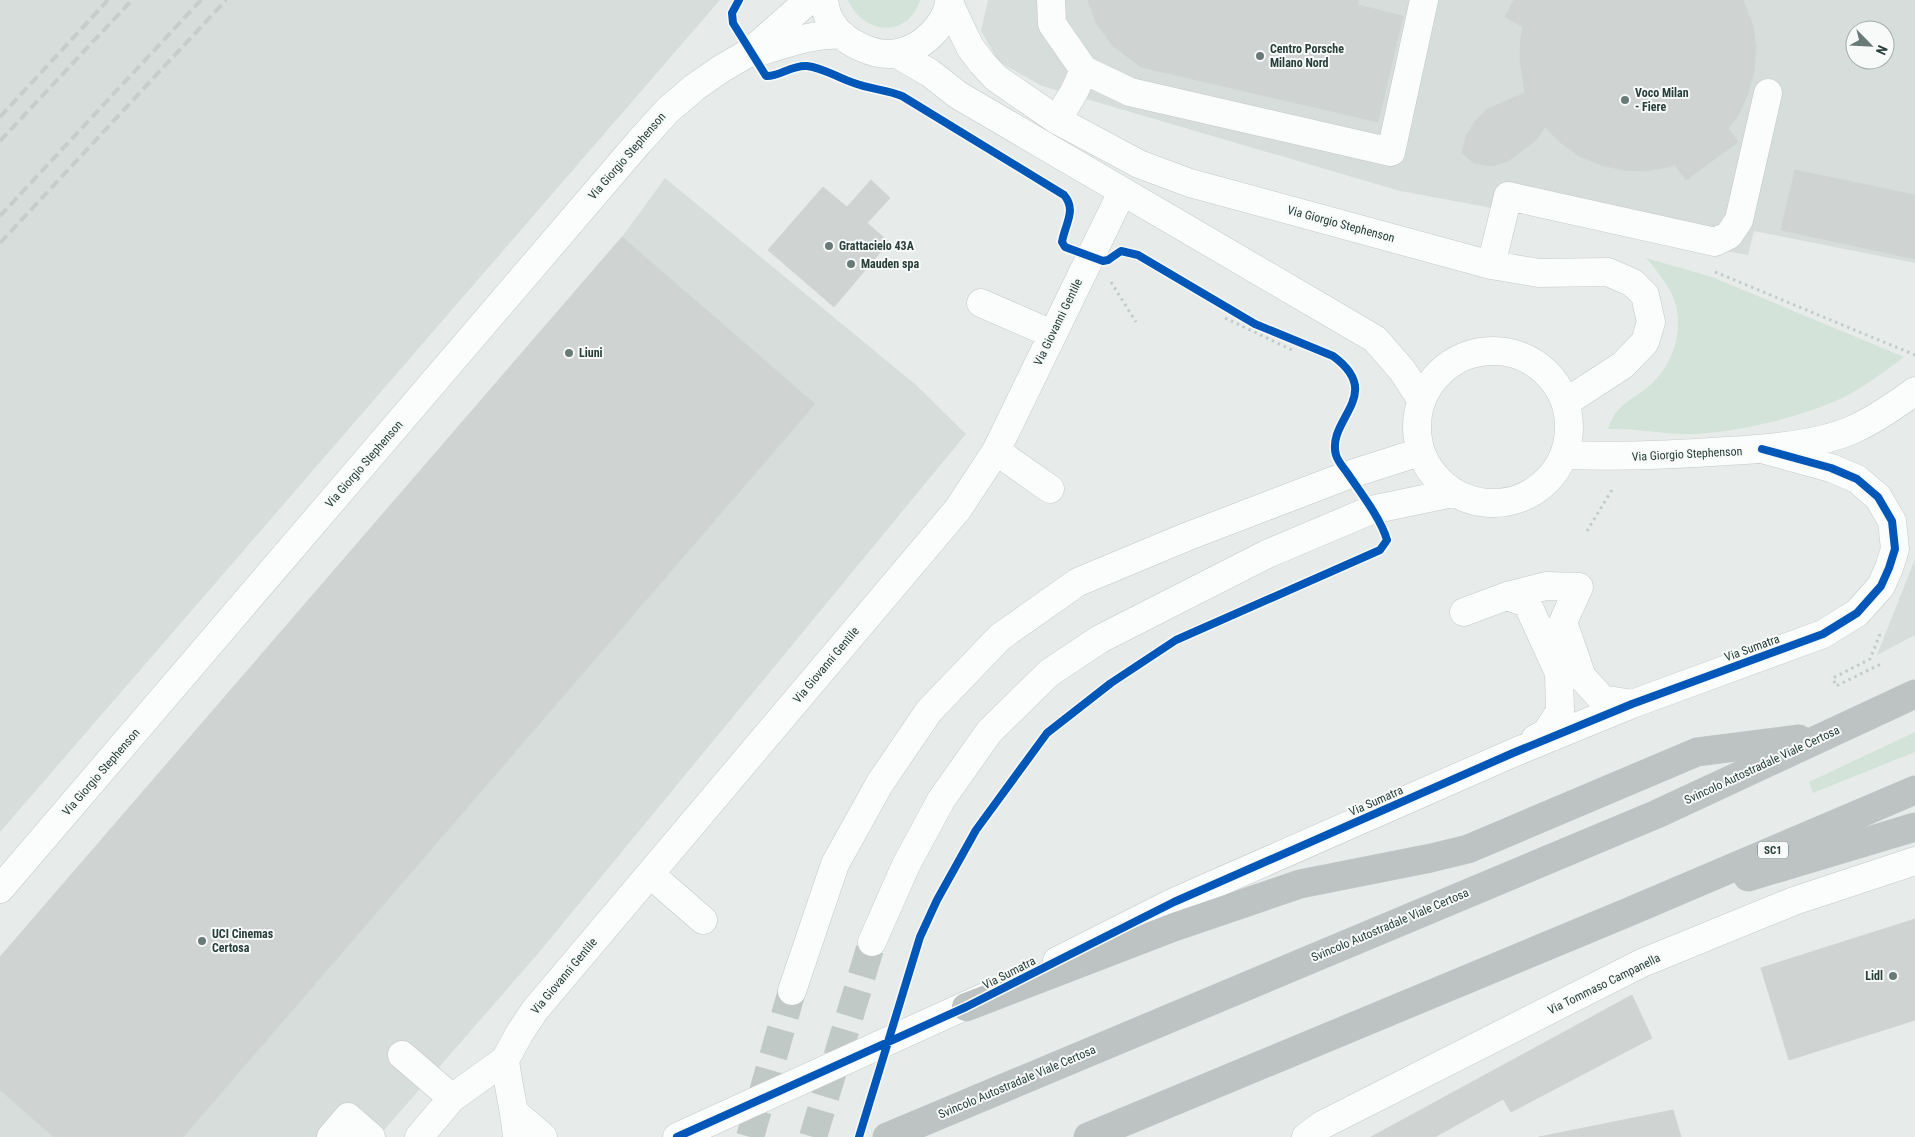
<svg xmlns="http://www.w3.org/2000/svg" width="1915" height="1137" font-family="'Roboto Condensed',sans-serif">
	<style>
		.built { fill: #d6ddda; fill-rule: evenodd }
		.green { fill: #d3e3d9 }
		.building { fill: #cfd3d2; stroke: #d0d5d3 }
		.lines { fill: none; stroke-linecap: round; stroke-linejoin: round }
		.minor-tunnel { stroke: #c1c9c7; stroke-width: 28; stroke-dasharray: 28 14; stroke-linecap: butt }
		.minor-casing { stroke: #c4c9c7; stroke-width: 29 }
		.highway-casing { stroke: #c3cac9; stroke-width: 29 }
		.path { stroke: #c3cbc9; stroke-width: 3; stroke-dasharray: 2.5 4; stroke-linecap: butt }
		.minor { stroke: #fbfcfc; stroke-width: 28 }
		.highway { stroke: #bcc3c2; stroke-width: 28 }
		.rail { stroke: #c8cccb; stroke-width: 4; stroke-dasharray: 10 5; stroke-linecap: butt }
		.cycleway-casing { stroke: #f7faf9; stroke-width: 11 }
		.cycleway { stroke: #0057b8; stroke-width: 8 }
		.poi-dot { fill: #6a7b77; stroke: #f7faf9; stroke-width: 2 }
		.labels { text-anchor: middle; stroke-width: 4; stroke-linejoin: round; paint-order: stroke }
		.shield { fill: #f7faf9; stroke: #657673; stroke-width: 1 }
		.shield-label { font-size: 11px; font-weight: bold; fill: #273e39 }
		.poi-label { font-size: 12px; font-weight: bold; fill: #273e39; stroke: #f7faf9; text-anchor: start }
		.street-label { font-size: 12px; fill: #273e39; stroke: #f7faf9 }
	</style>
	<rect width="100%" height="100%" fill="#e7ecea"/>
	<path class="built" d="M0 0H720L0 832Z
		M988 0H1915V263L1754 231 1748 255 1400 191 1042 86 999 62 981 31ZM1855 30H1885V60H1855Z
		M665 178 916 385 966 434 536 956 378 1137H0V957L622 237Z
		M1915 559V635L1877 655Z"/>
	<path class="green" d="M848 0H920C908 39 863 35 848 0Z
		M1646 258 1712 277 1904 357C1884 372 1863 388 1840 399 1800 417 1740 432 1696 434 1666 435 1638 428 1608 429 1616 404 1631 401 1649 386 1673 365 1685 330 1674 299 1668 284 1656 270 1646 258Z
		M1915 732V752L1813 793 1809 782Z"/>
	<path class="building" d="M1088 0H1359L1358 5 1403 16 1378 122 1141 67 1113 46 1096 23Z
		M1514 0H1532L1526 13 1523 27 1505 17Z
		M1532 0H1743L1753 26 1756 48 1754 71 1748 93 1739 114 1725 132 1708 147 1689 159 1668 167 1645 171 1623 170 1601 165 1579 156 1560 142 1545 127 1525 93 1520 59 1521 36 1526 13Z
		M1525 93 1545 127 1535 141 1508 161 1493 166 1474 163 1462 153 1466 136 1474 123 1487 109Z
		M1728 128 1738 142 1686 180 1675 165 1689 159 1708 147Z
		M1795 170 1915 195V259L1781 230Z
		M871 180 890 198 867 223 889 242 834 307 768 250 823 187 847 207Z
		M622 237 815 404 183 1137H54L0 1090V957Z
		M1915 919V1020L1789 1060 1761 968Z
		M1632 995 1652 1038 1511 1112 1503 1099 1435 1137H1371Z
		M1673 1110 1681 1137H1539Z"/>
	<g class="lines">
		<path class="minor-tunnel" d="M750 1137 792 991
			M813 1137 872 942"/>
		<g class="minor-casing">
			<path id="minor" d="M824 0C825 7 827 16 831 22 842 42 876 58 898 53 923 48 946 25 950 0
				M1051 0 1052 24 1084 70 1130 92 1391 152 1424 0
				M949 3 970 47 982 63 996 78 1057 120 1139 164 1190 183 1491 265 1539 273 1608 272 1633 283 1645 295 1651 322 1645 342 1623 365 1566 402
				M755 53C783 45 813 33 842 35
				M897 54 930 73 958 95 1375 339 1402 370 1421 399
				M1057 120 1074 92 1084 70
				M1491 265 1508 196 1715 242 1729 235 1739 220 1768 93
				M981 303 1052 334
				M1417 427a76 76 0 1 1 152 0a76 76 0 1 1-152 0Z
				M996 451 1050 489
				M1565 455C1620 457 1672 455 1727 451 1765 449 1820 445 1854 429 1876 419 1896 405 1915 391
				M1507 596 1527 603 1559 673 1560 711 1546 733 1535 739
				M1464 612 1507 596 1546 586 1579 587 1563 622 1582 677 1602 699 1632 704
				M650 874 703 920
				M0 889 639 142 668 110 695 87 721 69 750 52 809 0
				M872 942 906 865 941 800 989 732 1049 673 1100 639 1267 554 1371 510 1453 493
				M1057 961 1174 902 1513 753 1632 704 1823 634 1857 613 1881 586 1889 568 1895 549 1892 521 1878 497 1857 479 1831 468 1762 449
				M792 991 835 864 880 783 929 711 1000 637 1078 582 1186 537 1348 475 1420 452
				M402 1055 452 1098
				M505 1060C508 1086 515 1111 517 1137
				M515 1113 543 1137
				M331 1137 348 1117 371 1137
				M419 1137 452 1098 505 1060 519 1034 535 1010 958 509 996 451 1122 192
				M677 1137 987 996
				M1306 1137 1322 1125 1642 963 1794 901 1915 861"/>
		</g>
		<g class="highway-casing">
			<path id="highway" d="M1748 877 1915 827
				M966 1007 1174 927 1300 884 1431 858 1468 849 1697 752 1799 739
				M887 1137 1657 814 1915 694
				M1088 1137 1631 911 1915 790"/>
		</g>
		<path class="path" d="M1715 272 1915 355
			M1111 282 1136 322
			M1225 318 1292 350
			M1587 531 1613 488
			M1880 634 1870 659 1833 678 1836 686 1881 664"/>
		<use href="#minor" class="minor"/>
		<use href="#highway" class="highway"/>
		<path class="rail" d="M0 117 108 0
			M0 141 132 0
			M0 216 201 0
			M0 243 226 0"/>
		<g class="cycleway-casing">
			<path id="cycleway" d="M739 0 732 13 733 23 766 76C779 77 791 65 807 66 824 68 838 78 854 83 870 89 887 90 902 96L1064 195C1077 210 1065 224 1062 242L1065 247 1103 261 1108 260 1121 251 1138 255 1255 324 1333 356C1386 395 1326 419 1336 455 1338 462 1344 468 1348 474 1361 493 1381 519 1387 540L1380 550 1176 640 1111 683 1047 733 976 830 937 900 920 937 859 1137
				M677 1137 966 1007 1174 902 1513 753 1632 704 1823 634 1857 613 1881 586 1889 568 1895 549 1892 521 1878 497 1857 479 1831 468 1762 449"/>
		</g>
		<use href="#cycleway" class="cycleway"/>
	</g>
	<g class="poi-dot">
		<circle cx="1260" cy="56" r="5"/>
		<circle cx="1625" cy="100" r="5"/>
		<circle cx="829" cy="246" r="5"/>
		<circle cx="851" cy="264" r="5"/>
		<circle cx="569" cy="353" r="5"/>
		<circle cx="202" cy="941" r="5"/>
		<circle cx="1893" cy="976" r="5"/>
	</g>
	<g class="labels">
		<rect class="shield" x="1758" y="841.5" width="30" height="17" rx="4"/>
		<g class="shield-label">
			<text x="1773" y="854">SC1</text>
		</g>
		<g class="poi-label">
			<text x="1270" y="53">Centro Porsche<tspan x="1270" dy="14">Milano Nord</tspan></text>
			<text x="1635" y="97">Voco Milan<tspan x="1635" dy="14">- Fiere</tspan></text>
			<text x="839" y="250">Grattacielo 43A</text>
			<text x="861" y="268">Mauden spa</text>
			<text x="579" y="357">Liuni</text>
			<text x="212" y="938">UCI Cinemas<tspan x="212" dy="14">Certosa</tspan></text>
			<text x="1883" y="980" text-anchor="end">Lidl</text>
		</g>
		<g class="street-label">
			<text transform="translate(627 156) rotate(-49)" y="4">Via Giorgio Stephenson</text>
			<text transform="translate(1341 224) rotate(15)" y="4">Via Giorgio Stephenson</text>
			<text transform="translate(1058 322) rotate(-64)" y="4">Via Giovanni Gentile</text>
			<text transform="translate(1687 454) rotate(-3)" y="4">Via Giorgio Stephenson</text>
			<text transform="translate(364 464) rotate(-49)" y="4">Via Giorgio Stephenson</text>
			<text transform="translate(1752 648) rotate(-20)" y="4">Via Sumatra</text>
			<text transform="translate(826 665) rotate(-50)" y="4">Via Giovanni Gentile</text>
			<text transform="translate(1762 765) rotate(-25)" y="4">Svincolo Autostradale Viale Certosa</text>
			<text transform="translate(101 772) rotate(-49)" y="4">Via Giorgio Stephenson</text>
			<text transform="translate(1376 801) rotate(-24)" y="4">Via Sumatra</text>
			<text transform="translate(1390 925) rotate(-23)" y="4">Svincolo Autostradale Viale Certosa</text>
			<text transform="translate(1009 973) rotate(-27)" y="4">Via Sumatra</text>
			<text transform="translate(564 976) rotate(-50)" y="4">Via Giovanni Gentile</text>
			<text transform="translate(1604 984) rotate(-26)" y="4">Via Tommaso Campanella</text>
			<text transform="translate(1017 1082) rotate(-23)" y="4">Svincolo Autostradale Viale Certosa</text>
		</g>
	</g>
	<g transform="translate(1870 45) rotate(114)"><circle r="24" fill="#f7faf9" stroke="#a4afac"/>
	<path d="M0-4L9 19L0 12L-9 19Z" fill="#6a7b77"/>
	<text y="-8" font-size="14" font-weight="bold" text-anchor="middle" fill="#273e39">N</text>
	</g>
</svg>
